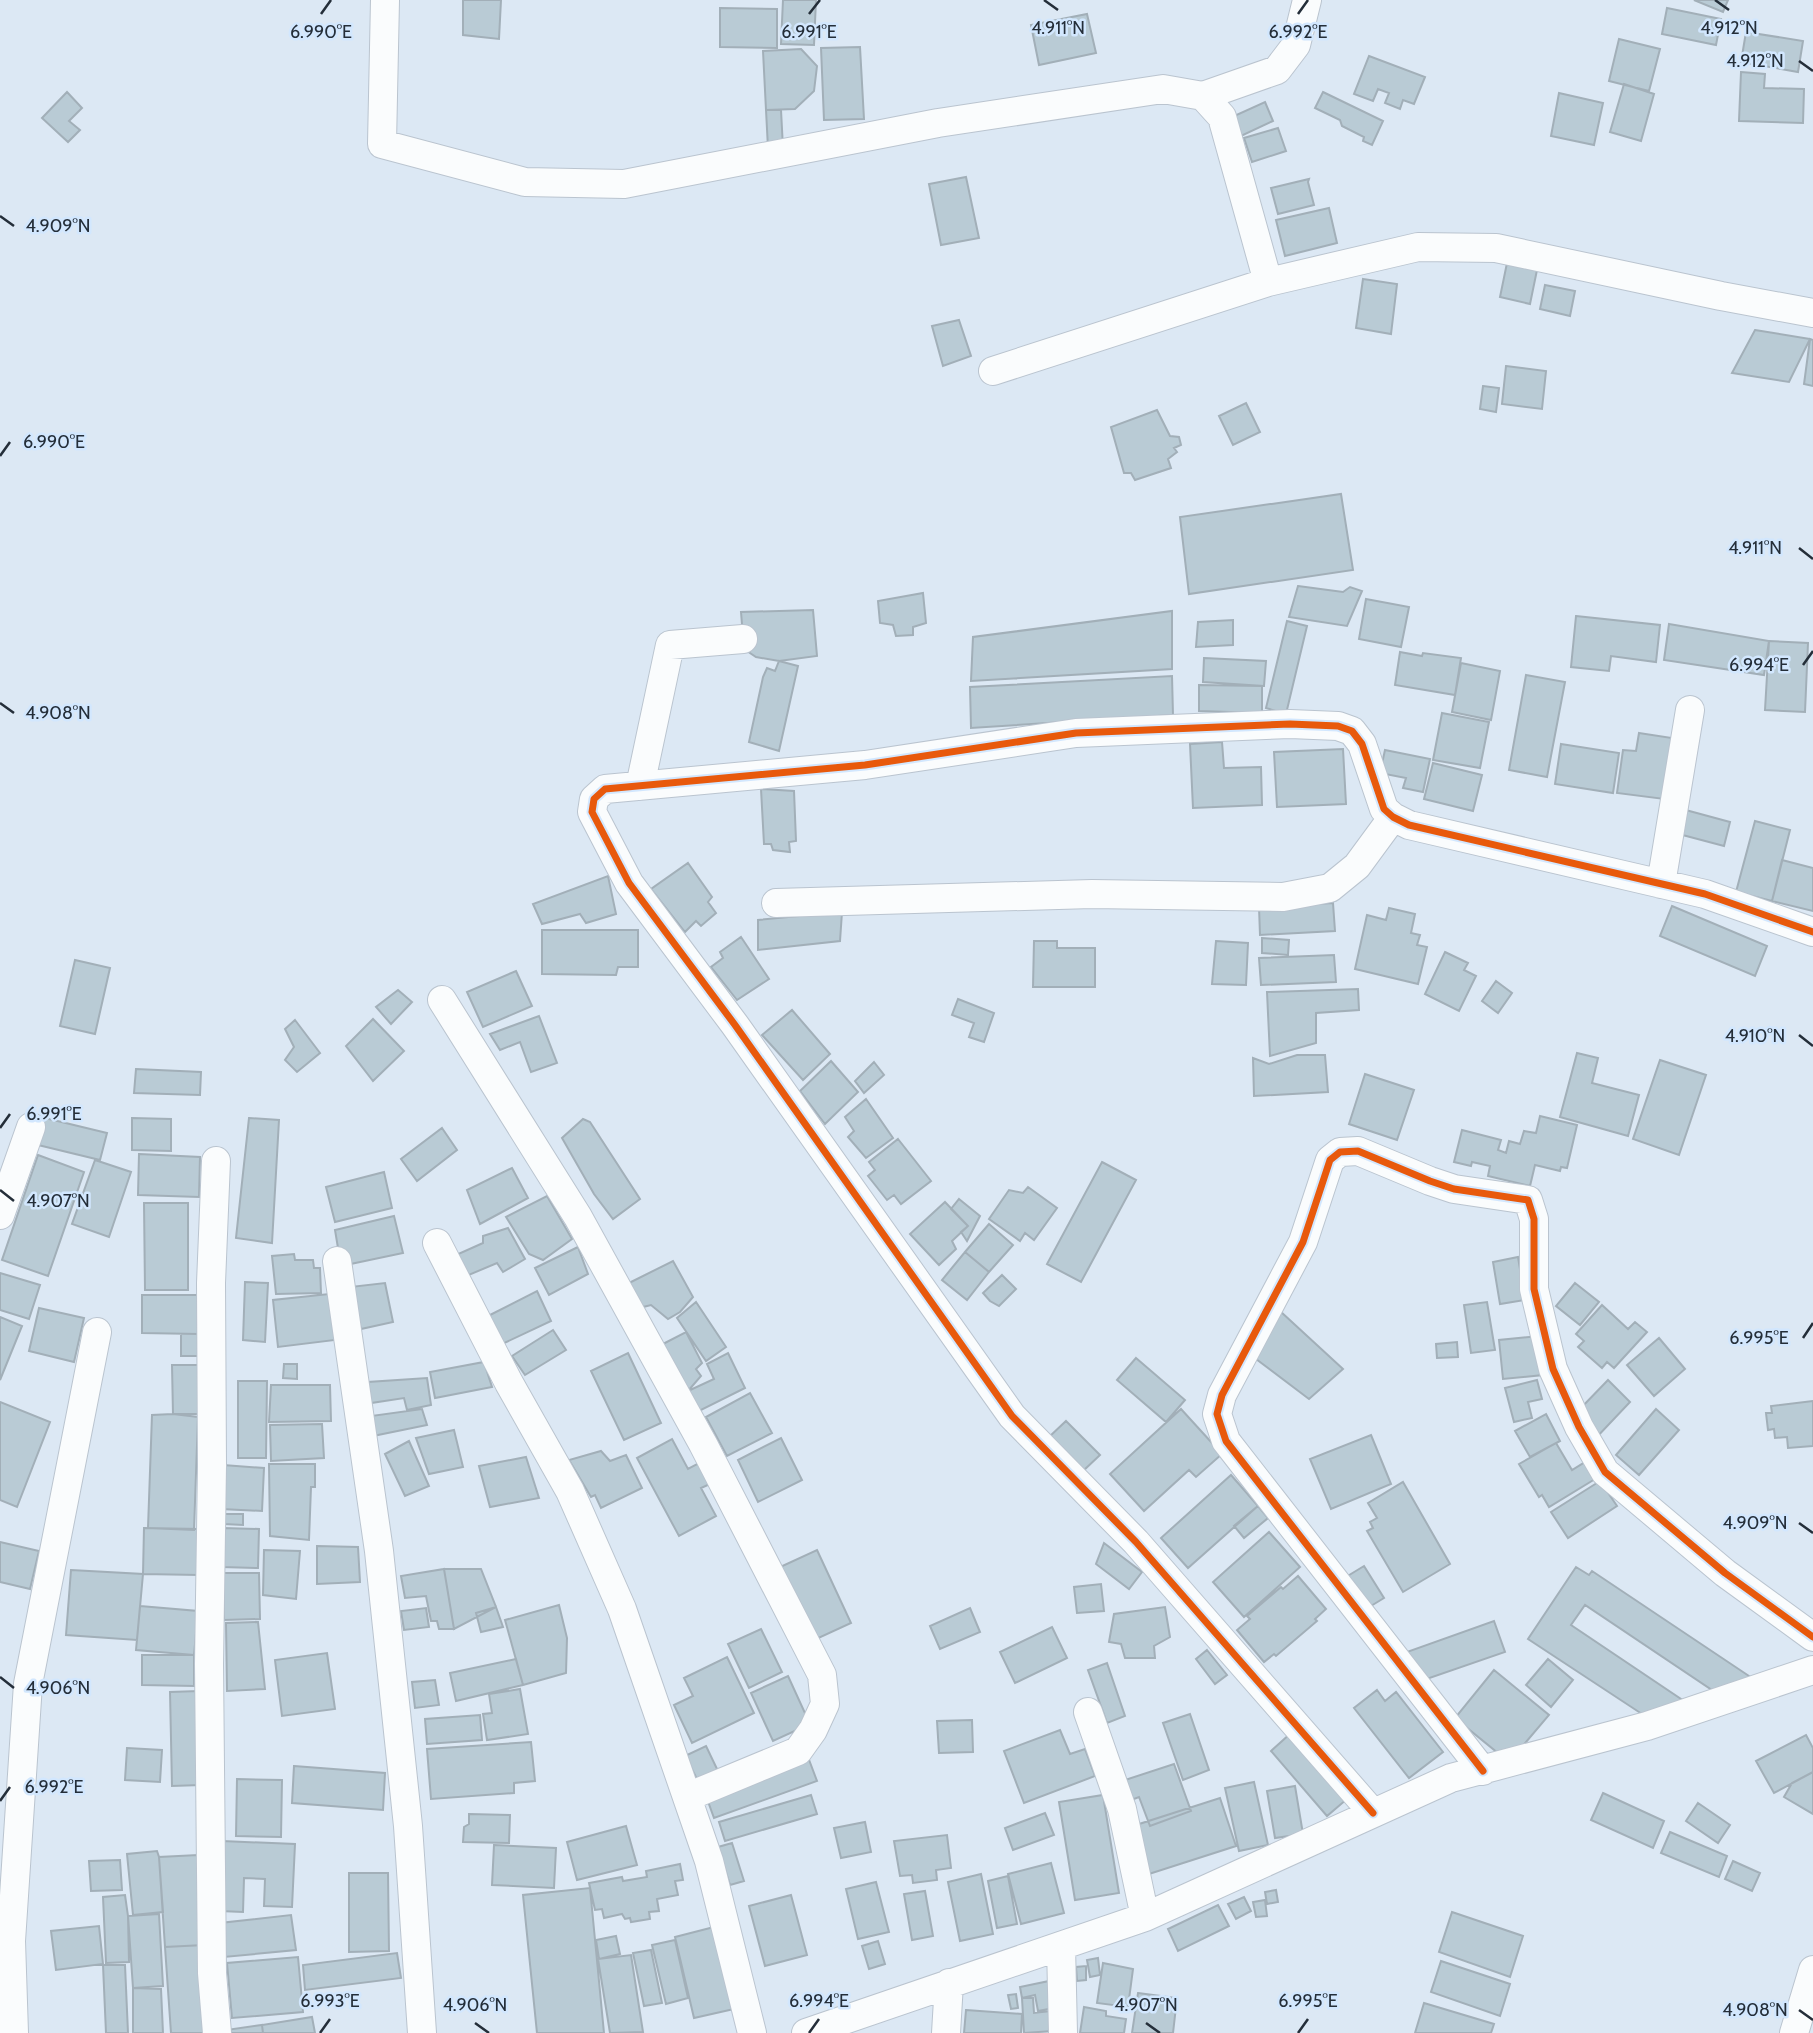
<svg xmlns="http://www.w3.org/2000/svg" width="1813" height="2033" font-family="Cabin,sans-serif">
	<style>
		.building { fill: #b9cbd5; stroke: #a2afb8; stroke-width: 2 }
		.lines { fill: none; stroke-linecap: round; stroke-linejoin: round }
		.street-casing { stroke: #bac4cf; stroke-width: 30 }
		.street { stroke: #fafcfd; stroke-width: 28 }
		.cycleway-casing { stroke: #d2e7fe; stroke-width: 11 }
		.cycleway { stroke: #e8590c; stroke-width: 7 }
		.ticks { fill: none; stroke: #242e39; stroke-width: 2.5 }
		.ticks-label { font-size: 18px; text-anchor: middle; fill: #242e39; stroke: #d2e7fe; stroke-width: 5; stroke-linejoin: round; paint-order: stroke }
	</style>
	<rect width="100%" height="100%" fill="#dce8f4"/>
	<path class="building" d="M463 0H501L499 39 463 35Z
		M783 0H816L814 45 781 44Z
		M1694 0H1728L1723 12Z
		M720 8 777 9V48L720 47Z
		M1667 8 1721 19 1716 45 1662 34Z
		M1087 14 1096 53 1039 65 1031 25Z
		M1746 32 1803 41 1798 72 1741 62Z
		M1619 39 1660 49 1649 91 1609 81Z
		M860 47 864 119 824 120 821 48Z
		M801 49 817 66 814 91 795 109 766 110 763 51Z
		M1369 56 1425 77 1414 104 1403 100 1400 109 1385 103 1389 93 1378 89 1373 101 1354 94Z
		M1741 72 1765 74 1764 88 1804 89 1803 123 1739 121Z
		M1624 84 1654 94 1641 141 1610 132Z
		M67 92 82 108 69 121 80 130 68 142 42 118Z
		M1323 92 1383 121 1372 145 1363 141 1364 137 1342 126 1340 120 1315 108Z
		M1559 93 1603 103 1594 145 1551 136Z
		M1265 102 1273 121 1241 136 1232 117Z
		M766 110H781L783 148H768Z
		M1278 128 1286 151 1252 162 1244 138Z
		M966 177 979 238 941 245 929 184Z
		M1309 179 1308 182 1314 205 1278 214 1271 188Z
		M1329 208 1337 243 1285 256 1276 220Z
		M1507 263 1537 270 1530 304 1500 297Z
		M1363 279 1397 284 1391 334 1356 328Z
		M1545 285 1575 291 1570 316 1540 309Z
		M959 320 971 356 943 366 932 326Z
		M1755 330 1810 339 1789 382 1732 373Z
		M1810 339 1813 340V386L1804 384Z
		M1506 366 1546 371 1542 409 1502 404Z
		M1483 386 1499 388 1496 412 1480 409Z
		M1246 403 1260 432 1233 445 1219 416Z
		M1157 410 1170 436 1179 437 1181 445 1174 448 1177 452 1168 459 1171 468 1135 480 1131 473H1124L1111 427Z
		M1341 494 1353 570 1189 594 1180 517Z
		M1298 586 1343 592 1350 587 1362 591 1347 626 1289 617Z
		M923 593 926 623 913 627V635L896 636 893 625 880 623 878 601Z
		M1366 599 1409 607 1401 647 1359 639Z
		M813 610 817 656 779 661 756 657 744 649 741 612Z
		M1172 611V669L971 681 973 637Z
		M1576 616 1660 625 1656 662 1611 656 1609 671 1571 667Z
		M1233 620V645L1196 647 1198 622Z
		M1287 621 1307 626 1286 714 1266 708Z
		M1669 624 1769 641 1764 675 1664 660Z
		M1769 641 1808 643 1805 712 1765 710Z
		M1400 652 1422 656 1423 653 1461 658 1455 695 1395 685Z
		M1204 658 1266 661 1264 686 1203 682Z
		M779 661 798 666 779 751 749 742 763 677 767 668 775 671Z
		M1461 663 1500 671 1491 720 1452 712Z
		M1526 675 1565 682 1547 777 1509 770Z
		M1172 676 1173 715 971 728 970 687Z
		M1199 685 1262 686V713L1199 711Z
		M1442 713 1489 722 1480 768 1433 760Z
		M1639 733 1672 738 1664 799 1617 793 1623 750 1636 751Z
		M1222 742 1224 768 1261 767 1262 805 1193 808 1190 744Z
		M1561 744 1619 753 1613 793 1555 784Z
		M1343 749 1346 804 1277 807 1274 752Z
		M1385 750 1430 759 1423 792 1403 788 1406 778 1380 773Z
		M1433 763 1482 775 1473 811 1424 799Z
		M761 789 794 791 796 841 789 842 790 852 773 850 771 844H764Z
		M1682 809 1730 822 1724 846 1675 833Z
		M1755 821 1790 830 1772 901 1736 892Z
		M1782 860 1813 868V911L1772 901Z
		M688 863 712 897 708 902 716 913 701 926 696 921 685 932 651 889Z
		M608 876 616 914 586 923 580 914 542 924 533 904Z
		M1333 903 1335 931 1260 935 1259 907Z
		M1672 906 1767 946 1755 976 1660 936Z
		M1389 908 1415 914 1411 933 1420 935 1417 945 1427 947 1418 984 1355 969 1367 915 1386 920Z
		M842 912 840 941 758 950V920Z
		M542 930H638V967H618L616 975 542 974Z
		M741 937 769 979 737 1000 711 967 723 958 720 952Z
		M1262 938 1289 940 1288 955 1262 953Z
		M1034 941H1057V948H1095V987H1033Z
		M1216 941 1248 943 1246 985 1212 984Z
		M1445 952 1468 963 1464 970 1476 976 1459 1011 1425 994Z
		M1334 955 1336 982 1261 985 1259 958Z
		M75 960 110 968 95 1034 60 1026Z
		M516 971 532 1006 483 1027 467 992Z
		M1496 981 1512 993 1498 1013 1482 1001Z
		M1358 989 1359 1010 1316 1013V1043L1270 1056 1267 992Z
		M398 990 412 1002 391 1024 376 1007Z
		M958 999 994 1013 984 1042 969 1037 974 1023 952 1015Z
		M792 1010 830 1054 803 1080 762 1035Z
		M539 1016 557 1063 531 1072 520 1042 500 1050 490 1034Z
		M373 1019 404 1051 373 1081 346 1046Z
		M295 1020 320 1053 297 1072 285 1060 294 1047 285 1029Z
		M1577 1053 1598 1058 1592 1083 1639 1095 1628 1136 1560 1117Z
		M1297 1055H1325L1328 1092 1254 1096 1253 1058 1269 1064Z
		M1660 1060 1706 1075 1679 1155 1633 1139Z
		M831 1061 858 1092 825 1124 800 1091Z
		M874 1062 884 1075 864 1093 855 1081Z
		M136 1069 201 1072 200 1095 134 1093Z
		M1365 1074 1414 1090 1397 1140 1349 1124Z
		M866 1099 893 1138 866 1158 848 1137 854 1131 845 1117Z
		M1540 1116 1577 1125 1567 1168 1561 1167 1560 1171 1535 1165 1530 1186 1488 1176 1490 1166 1472 1162 1471 1166 1454 1162 1462 1130 1501 1140 1498 1150 1506 1153 1509 1141 1520 1144 1524 1131 1536 1133Z
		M45 1118 107 1133 100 1160 38 1145Z
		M132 1118 171 1119V1151L132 1150Z
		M249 1118 279 1120 272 1243 236 1238Z
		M583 1119 590 1122 640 1199 613 1219 594 1194 562 1138Z
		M442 1128 457 1150 417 1181 401 1159Z
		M898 1139 931 1181 901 1204 894 1195 887 1200 868 1176 875 1170 869 1162Z
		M139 1154 200 1157 199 1197 138 1195Z
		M38 1155 84 1172 48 1276 2 1260Z
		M95 1160 131 1172 109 1237 72 1224Z
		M1102 1162 1136 1180 1081 1282 1047 1264Z
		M512 1168 528 1198 480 1224 467 1190Z
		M384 1172 392 1208 335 1222 326 1187Z
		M1028 1187 1057 1208 1034 1240 1025 1233 1020 1241 989 1219 1009 1190 1023 1193Z
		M547 1196 572 1239 543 1260 529 1254 506 1217Z
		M959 1199 980 1216 967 1241 961 1232 968 1226 951 1209Z
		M945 1202 968 1226 952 1241 956 1249 939 1265 910 1234Z
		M144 1203H188V1290H145Z
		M394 1216 403 1253 341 1266 335 1230Z
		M989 1224 1013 1245 989 1272 965 1252Z
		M508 1228 525 1259 503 1272 497 1263 464 1277 456 1255 483 1243V1236Z
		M578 1247 588 1274 549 1295 535 1268Z
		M965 1252 989 1272 967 1300 942 1280Z
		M294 1254 295 1260H313L314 1268H320L321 1293 276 1294 272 1256Z
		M1518 1257 1525 1300 1500 1304 1493 1262Z
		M673 1261 693 1297 680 1312 668 1319 651 1305 643 1307 629 1283Z
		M0 1273 40 1285 29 1319 0 1310Z
		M1002 1275 1016 1289 999 1306 990 1301 983 1293Z
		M245 1282 268 1283 265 1342 243 1340Z
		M385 1283 393 1322 361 1329 350 1287Z
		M1575 1283 1599 1302 1580 1325 1556 1306Z
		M537 1291 551 1321 500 1345 486 1317Z
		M329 1294 335 1340 278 1347 273 1300Z
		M142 1295H199V1334L142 1333Z
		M696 1302 726 1347 706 1361 677 1318Z
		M1487 1302 1495 1350 1471 1353 1464 1305Z
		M1602 1305 1628 1329 1635 1322 1647 1332 1614 1368 1607 1362 1602 1368 1578 1347 1584 1341 1576 1334Z
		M39 1308 84 1318 74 1362 29 1351Z
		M1280 1311 1343 1369 1309 1399 1256 1359Z
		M0 1317 22 1326 0 1380Z
		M553 1330 566 1350 525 1375 512 1356Z
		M686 1332 702 1363 696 1369 701 1376 688 1391 661 1345Z
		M181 1334H199L200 1356H181Z
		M1539 1336 1543 1375 1503 1379 1499 1340Z
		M1659 1338 1685 1369 1654 1396 1627 1365Z
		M1457 1342 1458 1357 1437 1358 1436 1344Z
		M628 1353 661 1423 624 1440 591 1371Z
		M728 1353 745 1388 699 1411 688 1391 714 1379 707 1364Z
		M1136 1358 1185 1400 1166 1422 1117 1380Z
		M484 1362 492 1387 435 1398 430 1372Z
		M284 1364H297V1379L283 1378Z
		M172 1365H203L204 1414H173Z
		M427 1378 431 1405 407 1410 404 1398 371 1403 368 1382Z
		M1537 1380 1542 1399 1528 1402 1532 1418 1514 1422 1505 1388Z
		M1608 1380 1630 1402 1594 1440 1579 1410Z
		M238 1381H267L266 1458H238Z
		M271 1385H330L331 1421 269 1422Z
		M750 1393 772 1433 727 1456 706 1417Z
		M1813 1401V1446L1788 1448 1787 1437 1775 1438 1774 1429 1768 1430 1766 1413H1772L1771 1406Z
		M0 1402 50 1422 17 1507 0 1500Z
		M422 1409 427 1425 373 1436 371 1416Z
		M1181 1409 1222 1454 1196 1477 1189 1470 1144 1511 1110 1474Z
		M1656 1409 1679 1430 1639 1475 1616 1455Z
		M173 1414 198 1417 194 1530 148 1528 152 1415Z
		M1546 1414 1560 1441 1530 1457 1515 1431Z
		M1066 1421 1100 1455 1083 1471 1049 1437Z
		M322 1424 324 1458 271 1461 270 1425Z
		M454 1430 463 1467 429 1474 416 1438Z
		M1371 1435 1391 1484 1331 1509 1310 1459Z
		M781 1438 802 1480 758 1502 738 1460Z
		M672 1439 688 1469 699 1463 710 1484 701 1488 716 1516 679 1536 637 1458Z
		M409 1441 429 1486 405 1496 385 1454Z
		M1556 1443 1572 1470 1590 1459 1600 1476 1549 1507 1542 1495 1539 1497 1519 1464Z
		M601 1451 610 1461 626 1455 642 1488 601 1508 595 1495 591 1497 569 1460Z
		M526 1457 539 1498 490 1507 479 1466Z
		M269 1464H315V1487H311L309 1540 270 1536Z
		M223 1465 264 1468 262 1511 221 1509Z
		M1231 1475 1258 1506 1188 1568 1161 1538Z
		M1600 1481 1617 1506 1568 1538 1551 1512Z
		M1403 1482 1450 1564 1403 1592 1367 1531 1373 1528 1370 1522 1377 1518 1368 1503Z
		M1258 1506 1268 1518 1244 1538 1234 1526Z
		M224 1514H243V1525L224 1524Z
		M144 1528 200 1529 199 1575 143 1574Z
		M223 1528 259 1529 258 1568 222 1567Z
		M1269 1532 1300 1567 1244 1617 1213 1582Z
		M0 1542 39 1551 30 1589 0 1582Z
		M1104 1543 1142 1572 1129 1589 1096 1564Z
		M317 1546 358 1547 360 1582 317 1584Z
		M264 1550 300 1551 296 1599 263 1595Z
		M817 1550 851 1623 812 1641 778 1568Z
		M1364 1566 1384 1598 1366 1609 1346 1577Z
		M1576 1567 1589 1575 1592 1571 1752 1678 1718 1694 1585 1605 1571 1625 1684 1701 1645 1716 1528 1639Z
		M444 1569 454 1629H439L437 1621H431L426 1596 405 1598 401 1576Z
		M444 1569H481L496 1607 454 1629Z
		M71 1570 143 1574 137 1640 66 1635Z
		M223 1573H259L260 1619 224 1620Z
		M1298 1576 1326 1609 1315 1619 1317 1621 1276 1656 1274 1654 1264 1662 1237 1630 1250 1619 1247 1616 1281 1587 1283 1589Z
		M1101 1584 1104 1611 1077 1613 1074 1587Z
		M559 1605 567 1638 566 1673 523 1685 505 1620Z
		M140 1606 198 1611 194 1655 136 1650Z
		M496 1607 503 1627 481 1632 476 1613Z
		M1165 1607 1170 1637 1154 1646 1155 1658H1125L1121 1644 1109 1642 1114 1614Z
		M426 1608 429 1627 404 1630 401 1611Z
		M970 1608 980 1632 940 1649 930 1626Z
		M1494 1621 1505 1652 1415 1683 1404 1653Z
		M258 1622 265 1689 227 1691 226 1623Z
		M1052 1627 1067 1658 1015 1683 1000 1652Z
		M761 1629 782 1672 749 1688 728 1644Z
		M1207 1650 1227 1675 1215 1684 1196 1659Z
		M327 1653 335 1709 282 1716 275 1660Z
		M142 1655H194V1686L142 1685Z
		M727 1657 754 1713 692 1743 674 1705 693 1696 684 1678Z
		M516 1659 523 1685 456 1701 450 1673Z
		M1548 1659 1573 1680 1551 1707 1526 1685Z
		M1107 1663 1125 1716 1107 1723 1088 1670Z
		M1494 1670 1549 1715 1509 1762 1455 1718Z
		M788 1676 810 1724 773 1741 751 1693Z
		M435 1680 439 1705 415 1708 412 1682Z
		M520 1689 528 1734 487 1740 483 1714 492 1713 489 1694Z
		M1377 1690 1385 1701 1396 1692 1443 1752 1409 1778 1354 1708Z
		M199 1691 201 1785 172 1786 170 1692Z
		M1190 1714 1209 1770 1183 1780 1163 1723Z
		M480 1715 482 1740 427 1744 425 1719Z
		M972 1720 973 1752 939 1753 937 1721Z
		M1060 1730 1070 1754 1085 1749 1095 1776 1024 1803 1004 1751Z
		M1291 1733 1347 1799 1327 1816 1271 1751Z
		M1806 1735 1813 1748V1772L1774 1793 1756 1761Z
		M531 1742 535 1781 514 1783V1793L431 1799 427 1749Z
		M706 1746 718 1771 698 1781 685 1756Z
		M127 1748 162 1750 160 1782 125 1780Z
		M808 1757 817 1781 714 1818 705 1793Z
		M1174 1764 1191 1811 1150 1826 1139 1797 1126 1802 1119 1782Z
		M294 1766 385 1773 383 1810 292 1803Z
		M1813 1772V1814L1784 1797 1792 1783Z
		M237 1779 282 1780 281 1837 236 1836Z
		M1254 1782 1268 1845 1239 1851 1225 1788Z
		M1295 1786 1303 1834 1275 1838 1267 1791Z
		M1603 1793 1664 1821 1653 1848 1591 1820Z
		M811 1795 817 1814 725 1841 719 1822Z
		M1103 1795 1119 1893 1075 1900 1059 1802Z
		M1220 1798 1236 1846 1149 1874 1133 1826Z
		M1698 1803 1730 1825 1718 1843 1686 1821Z
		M1045 1813 1054 1835 1013 1850 1005 1828Z
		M469 1814 510 1815 509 1843 463 1842 464 1827 469 1824Z
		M865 1822 871 1852 841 1858 834 1828Z
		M626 1826 637 1865 577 1880 567 1842Z
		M1670 1832 1727 1856 1719 1877 1661 1853Z
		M947 1835 951 1868 936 1870 937 1880 913 1883 912 1875 900 1876 894 1841Z
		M222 1841 295 1844 292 1907 264 1906 265 1879 244 1878 243 1912 220 1911Z
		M732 1843 744 1881 730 1885 718 1847Z
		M494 1845 556 1848 554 1888 492 1885Z
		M157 1851 159 1857 163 1912 133 1915 127 1854Z
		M198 1855 204 1945 165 1947 159 1857Z
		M120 1860 122 1890 91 1891 89 1861Z
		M1733 1861 1760 1873 1752 1891 1725 1879Z
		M1051 1863 1064 1913 1021 1924 1008 1874Z
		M680 1864 683 1880 675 1881 678 1895 657 1899 659 1911 649 1912 650 1919 631 1922 630 1918 625 1919 622 1914 604 1918 602 1909 595 1910 589 1883 622 1877 623 1881 647 1877 646 1871Z
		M349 1873H388L389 1951 349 1952Z
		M981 1874 993 1934 960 1941 948 1882Z
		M1008 1876 1017 1924 997 1928 988 1881Z
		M876 1882 889 1932 858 1939 846 1889Z
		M590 1888 604 2033H537L523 1895Z
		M1276 1890 1278 1902 1267 1904 1265 1892Z
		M925 1891 933 1936 912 1940 904 1894Z
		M125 1895 128 1916 129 1962 106 1963 103 1897Z
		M791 1895 807 1955 765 1966 749 1906Z
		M1244 1897 1251 1911 1236 1919 1228 1904Z
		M1265 1900 1267 1916 1256 1917 1253 1902Z
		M1218 1905 1229 1926 1178 1951 1168 1929Z
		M1452 1912 1523 1936 1510 1977 1439 1952Z
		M159 1914 163 1986 133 1988 128 1916Z
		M291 1915 296 1950 224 1957 220 1923Z
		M99 1926 103 1964 56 1970 51 1931Z
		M714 1927 734 2009 694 2018 675 1937Z
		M616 1936 620 1954 599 1959 596 1940Z
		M675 1940 688 1998 666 2004 652 1945Z
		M878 1941 885 1964 869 1969 862 1946Z
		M204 1945 209 2033H171L165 1947Z
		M651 1950 662 2003 644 2006 633 1953Z
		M397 1953 401 1978 305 1990 303 1965Z
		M631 1955 643 2032 610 2033 598 1959Z
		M298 1957 303 2012 232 2018 227 1963Z
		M1098 1958 1100 1975 1090 1977 1087 1960Z
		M1441 1961 1510 1984 1500 2016 1431 1992Z
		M1103 1963 1133 1969 1128 2007 1097 2003Z
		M103 1965H125L128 2033H106Z
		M1086 1966V1980L1077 1981 1076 1967Z
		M1049 1981 1054 2008 1038 2011 1035 1995 1022 1998 1020 1987Z
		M133 1988 161 1989 163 2033H133Z
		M1138 1993 1177 1998 1173 2033H1132Z
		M1016 1994 1018 2008 1011 2009 1008 1995Z
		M1022 1998H1033L1034 2013 1051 2011 1053 2031 1024 2033Z
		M1424 2003 1494 2024 1491 2033H1415Z
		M1084 2007 1106 2011V2016L1126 2019 1124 2033H1080Z
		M966 2010 1022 2014 1021 2033H964Z
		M312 2017 315 2033H263L262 2025Z
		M262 2025 263 2033H226V2030Z"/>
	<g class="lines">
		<g class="street-casing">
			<path id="street" d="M385 0 382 144 525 182 624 184 938 123 1163 89 1203 96 1222 117 1268 282
				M1203 96 1277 70 1296 45 1307 0
				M993 371 1268 282 1418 247 1496 248 1721 296 1813 313
				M640 786 670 645 743 639
				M1661 884 1690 710
				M776 903 1092 894 1283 897 1330 888 1357 866 1393 817
				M442 1000 578 1217 703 1444 822 1675 825 1704 813 1730 798 1751 687 1797
				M216 1161 211 1283 212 1466 209 1664 212 1973 217 2033
				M0 1215 31 1127
				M437 1243 509 1383 570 1491 622 1609 709 1861 752 2033
				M337 1261 379 1551 408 1826 422 2033
				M1088 1712 1122 1809 1145 1917
				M1483 1771 1226 1441 1217 1414 1222 1395 1303 1242 1330 1160 1340 1152 1358 1151 1430 1181 1454 1189 1528 1200 1534 1219V1289L1553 1369 1579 1427 1605 1472 1725 1573 1813 1637
				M1373 1813 1136 1542 1012 1416 735 1025 629 883 592 812 594 799 605 789 865 765 1076 733 1290 724 1338 726 1352 731 1362 744 1384 809 1393 817 1409 825 1705 894 1813 932
				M1061 1946 1063 2033
				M14 2033 11 1941 28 1684 97 1332
				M806 2033 1145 1917 1451 1778 1647 1726 1813 1670
				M946 2033 949 1983
				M1794 2033 1813 1970"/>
		</g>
		<use href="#street" class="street"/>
		<g class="cycleway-casing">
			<path id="cycleway" d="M1483 1771 1226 1441 1217 1414 1222 1395 1303 1242 1330 1160 1340 1152 1358 1151 1430 1181 1454 1189 1528 1200 1534 1219V1289L1553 1369 1579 1427 1605 1472 1725 1573 1813 1637
				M1373 1813 1136 1542 1012 1416 735 1025 629 883 592 812 594 799 605 789 865 765 1076 733 1290 724 1338 726 1352 731 1362 744 1384 809 1393 817 1409 825 1705 894 1813 932"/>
		</g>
		<use href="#cycleway" class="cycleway"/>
	</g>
	<path class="ticks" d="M1044 0 1058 10M1715 0 1729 10M321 14 331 0M809 14 820 0M1298 14 1308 0M1799 61 1813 71M0 216 14 226M0 456 10 442M1799 548 1813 559M1803 665 1813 651M0 703 14 713M1799 1035 1813 1046M0 1128 10 1114M0 1190 14 1201M1803 1338 1813 1323M1799 1523 1813 1533M0 1677 14 1688M0 1801 10 1787M1799 2010 1813 2020M475 2023 489 2033M1146 2023 1160 2033M320 2033 330 2019M809 2033 819 2019M1298 2033 1308 2019"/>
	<g class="ticks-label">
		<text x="1058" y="34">4.911°N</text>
		<text x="1729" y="34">4.912°N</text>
		<text x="321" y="38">6.990°E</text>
		<text x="809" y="38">6.991°E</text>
		<text x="1298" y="38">6.992°E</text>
		<text x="1755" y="67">4.912°N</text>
		<text x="58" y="232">4.909°N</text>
		<text x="54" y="448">6.990°E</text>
		<text x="1755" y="554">4.911°N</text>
		<text x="1759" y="671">6.994°E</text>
		<text x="58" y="719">4.908°N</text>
		<text x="1755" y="1042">4.910°N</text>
		<text x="54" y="1120">6.991°E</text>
		<text x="58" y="1207">4.907°N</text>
		<text x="1759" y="1344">6.995°E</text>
		<text x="1755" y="1529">4.909°N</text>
		<text x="58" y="1694">4.906°N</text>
		<text x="54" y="1793">6.992°E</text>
		<text x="330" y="2007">6.993°E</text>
		<text x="819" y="2007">6.994°E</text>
		<text x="1308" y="2007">6.995°E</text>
		<text x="475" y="2011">4.906°N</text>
		<text x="1146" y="2011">4.907°N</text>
		<text x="1755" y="2016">4.908°N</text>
	</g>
</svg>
